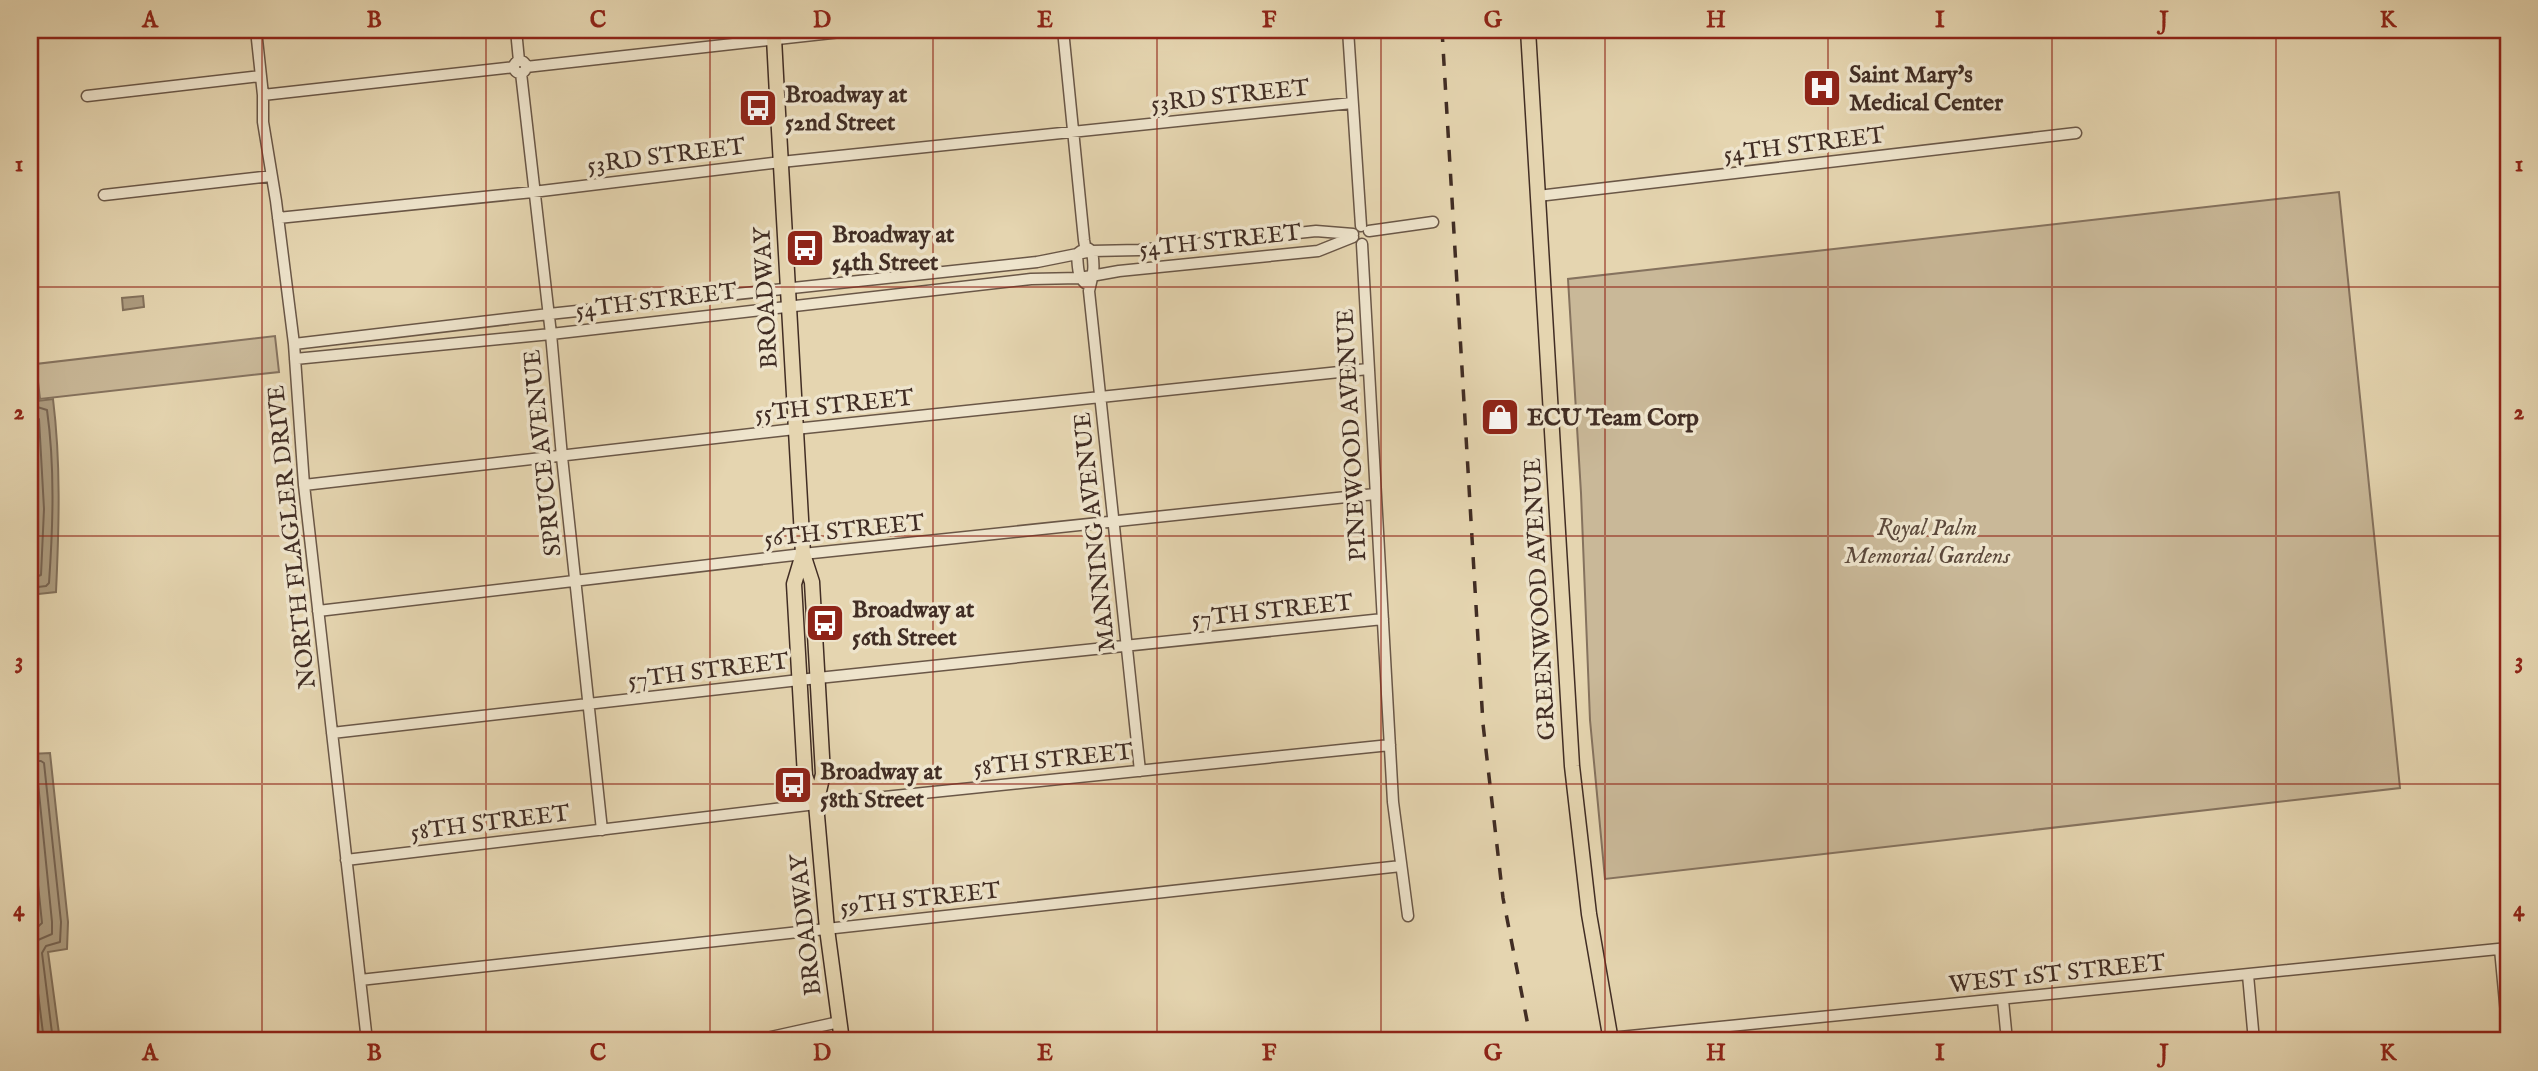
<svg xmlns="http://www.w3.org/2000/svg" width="2538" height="1071" font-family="'IM FELL English',serif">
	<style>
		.green { fill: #c9b898; stroke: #85725e; stroke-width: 2 }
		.water { fill: #ad9c80; stroke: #82705b; stroke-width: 2 }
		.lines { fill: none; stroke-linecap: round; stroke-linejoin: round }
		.shore { stroke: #776452; stroke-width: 2 }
		.minor-casing { stroke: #6a5747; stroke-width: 13 }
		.major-casing { stroke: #412d24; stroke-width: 17 }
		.minor { stroke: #eee4cc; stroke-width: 10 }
		.major { stroke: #e5d5b0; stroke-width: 14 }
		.rail { stroke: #412d24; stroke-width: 3.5; stroke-dasharray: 12 12; stroke-linecap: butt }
		.grid { fill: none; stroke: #8f2418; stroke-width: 2; stroke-opacity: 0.55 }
		.labels { text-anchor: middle; stroke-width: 7; stroke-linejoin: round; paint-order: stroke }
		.poi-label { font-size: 24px; font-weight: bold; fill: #412d24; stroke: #eee4cc; text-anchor: start }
		.street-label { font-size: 24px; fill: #412d24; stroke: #eee4cc }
		.park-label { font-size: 24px; font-style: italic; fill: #5c493b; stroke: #eee4cc }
		.neatline { fill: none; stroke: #8f2418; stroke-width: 2.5 }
		.grid-label { font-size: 23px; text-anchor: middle; font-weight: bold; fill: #8f2418 }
	</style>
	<rect width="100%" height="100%" fill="#e5d5b0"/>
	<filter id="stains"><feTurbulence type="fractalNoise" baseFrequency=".00286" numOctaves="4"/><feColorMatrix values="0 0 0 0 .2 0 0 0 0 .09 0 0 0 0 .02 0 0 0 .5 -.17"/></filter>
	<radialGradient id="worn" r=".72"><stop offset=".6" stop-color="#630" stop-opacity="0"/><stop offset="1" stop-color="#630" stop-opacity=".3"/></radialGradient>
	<path class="green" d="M2339 192 2400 788 1605 879 1590 720 1581 493 1568 279Z
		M275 336 279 372 40 399 36 364Z"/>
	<path class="water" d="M143 296 144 307 123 310 122 298Z
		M30 338 38 401 53 399C61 463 59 527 56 592L30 595Z
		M50 753 68 922 67 949 48 952 60 1041H30V754Z"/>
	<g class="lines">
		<path class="shore" d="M30 394 34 406 47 410C55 467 53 526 49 583L46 586 30 588
			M30 414 39 419 44 509 41 575 30 579
			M30 427 34 509 30 567
			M30 761H41L44 763 61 922 60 942 46 946 42 953 53 1041
			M30 770 37 773 52 922V934L38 940 33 953 44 1041
			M30 808 42 923 30 934"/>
		<g class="minor-casing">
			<path id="minor" d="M256 30 263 95V122L276 201 294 344 304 485 367 1041
				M516 30 519 61
				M1063 30 1084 240 1085 246 1092 251C1095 269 1093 274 1089 291L1140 771
				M1348 30 1361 226
				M514 67a6 6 0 1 1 12 0a6 6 0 1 1-12 0Z
				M526 67 859 30
				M521 73 551 334 562 457 602 830
				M263 95 514 67
				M87 96 261 76
				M104 195 271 176
				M1538 196 2076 133
				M278 218 533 192 781 162 1352 103
				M1369 231 1433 222
				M1362 244 1393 802 1408 916
				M1081 251 1077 254C1078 265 1077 276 1085 283
				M294 344 549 314 1037 262 1092 251 1139 250 1316 231 1353 234
				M295 359 551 334 1031 279 1080 278 1119 271 1318 251 1353 237
				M304 485 795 429 1368 369
				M318 611 803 554 1375 494
				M332 733 799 680 1383 619
				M346 860 816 804 1390 745
				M2500 949 2508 1035
				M2248 975 2254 1041
				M360 980 1401 866
				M2003 1000 2007 1041
				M1610 1038 2508 948
				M762 1041 771 1037 839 1022"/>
		</g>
		<g class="major-casing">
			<path id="major" d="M770 30 774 38 777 95 803 554 812 582 823 774 816 804 827 929 842 1041
				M1528 30 1572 766 1589 914 1611 1041
				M803 554 794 584 805 776 816 804"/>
		</g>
		<use href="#minor" class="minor"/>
		<use href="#major" class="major"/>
		<path class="rail" d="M1442 30 1483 724 1503 898 1531 1041"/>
	</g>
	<path class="grid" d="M262 30V1041M486 30V1041M710 30V1041M933 30V1041M1157 30V1041M1381 30V1041M1605 30V1041M1828 30V1041M2052 30V1041M2276 30V1041M30 287H2508M30 536H2508M30 784H2508"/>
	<defs>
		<g id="hospital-square" transform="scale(2.0125)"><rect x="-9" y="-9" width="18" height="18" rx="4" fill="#8f2418" stroke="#eee4cc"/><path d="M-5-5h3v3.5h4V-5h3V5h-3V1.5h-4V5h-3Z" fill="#fff"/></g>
		<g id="bus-square" transform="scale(2.0125)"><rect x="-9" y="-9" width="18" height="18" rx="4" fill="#8f2418" stroke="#eee4cc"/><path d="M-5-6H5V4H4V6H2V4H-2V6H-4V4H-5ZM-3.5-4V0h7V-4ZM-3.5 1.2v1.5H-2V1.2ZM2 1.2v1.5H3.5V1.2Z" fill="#fff"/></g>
		<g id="shop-square" transform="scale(2.0125)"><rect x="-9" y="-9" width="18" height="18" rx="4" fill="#8f2418" stroke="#eee4cc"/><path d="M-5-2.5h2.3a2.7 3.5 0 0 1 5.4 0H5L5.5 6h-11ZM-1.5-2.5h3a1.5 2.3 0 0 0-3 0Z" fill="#fff"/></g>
	</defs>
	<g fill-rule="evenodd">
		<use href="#hospital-square" x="1822" y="88"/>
		<use href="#bus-square" x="758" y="108"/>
		<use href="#bus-square" x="805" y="248"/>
		<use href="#shop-square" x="1500" y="417"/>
		<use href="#bus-square" x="825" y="623"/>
		<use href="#bus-square" x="793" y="785"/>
	</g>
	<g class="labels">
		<g class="poi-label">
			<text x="1849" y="82">Saint Mary's<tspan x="1849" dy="28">Medical Center</tspan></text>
			<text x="785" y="102">Broadway at<tspan x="785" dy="28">52nd Street</tspan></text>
			<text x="832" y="242">Broadway at<tspan x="832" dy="28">54th Street</tspan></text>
			<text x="1527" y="425">ECU Team Corp</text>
			<text x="852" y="617">Broadway at<tspan x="852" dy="28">56th Street</tspan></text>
			<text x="820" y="779">Broadway at<tspan x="820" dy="28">58th Street</tspan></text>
		</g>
		<g class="street-label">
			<text transform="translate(1230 95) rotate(-6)" y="8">53RD STREET</text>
			<text transform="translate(1804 144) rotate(-7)" y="8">54TH STREET</text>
			<text transform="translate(666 155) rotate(-7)" y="8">53RD STREET</text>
			<text transform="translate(1220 240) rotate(-6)" y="8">54TH STREET</text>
			<text transform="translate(765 298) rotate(-93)" y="8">BROADWAY</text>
			<text transform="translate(656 300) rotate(-7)" y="8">54TH STREET</text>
			<text transform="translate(834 405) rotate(-6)" y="8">55TH STREET</text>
			<text transform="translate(1351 435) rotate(-93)" y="8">PINEWOOD AVENUE</text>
			<text transform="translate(542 453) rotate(-96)" y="8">SPRUCE AVENUE</text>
			<text transform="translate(844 530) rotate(-6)" y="8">56TH STREET</text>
			<text transform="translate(1094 532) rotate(-96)" y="8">MANNING AVENUE</text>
			<text transform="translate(291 537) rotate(-96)" y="8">NORTH FLAGLER DRIVE</text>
			<text transform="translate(1539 599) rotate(-93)" y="8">GREENWOOD AVENUE</text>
			<text transform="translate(1272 610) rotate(-6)" y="8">57TH STREET</text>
			<text transform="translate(708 670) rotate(-7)" y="8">57TH STREET</text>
			<text transform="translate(1053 759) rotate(-6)" y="8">58TH STREET</text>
			<text transform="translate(490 822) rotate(-7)" y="8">58TH STREET</text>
			<text transform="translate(920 898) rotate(-6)" y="8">59TH STREET</text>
			<text transform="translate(805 925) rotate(-96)" y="8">BROADWAY</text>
			<text transform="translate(2057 973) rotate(-6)" y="8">WEST 1ST STREET</text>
		</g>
		<g class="park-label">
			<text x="1927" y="535">Royal Palm<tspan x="1927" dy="28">Memorial Gardens</tspan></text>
		</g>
	</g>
	<rect width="2538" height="1071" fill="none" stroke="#e5d5b0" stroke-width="77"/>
	<rect x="38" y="38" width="2462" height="994" class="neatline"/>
	<g class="grid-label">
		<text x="150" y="27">A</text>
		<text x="374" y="27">B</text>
		<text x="598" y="27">C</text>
		<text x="822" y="27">D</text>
		<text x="1045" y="27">E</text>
		<text x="1269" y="27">F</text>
		<text x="1493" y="27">G</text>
		<text x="1716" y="27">H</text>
		<text x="1940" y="27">I</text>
		<text x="2164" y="27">J</text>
		<text x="2388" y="27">K</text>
		<text x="19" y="171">1</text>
		<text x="2519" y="171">1</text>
		<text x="19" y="419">2</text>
		<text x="2519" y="419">2</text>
		<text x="19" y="668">3</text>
		<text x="2519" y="668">3</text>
		<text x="19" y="916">4</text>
		<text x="2519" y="916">4</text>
		<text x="150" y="1060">A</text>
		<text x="374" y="1060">B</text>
		<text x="598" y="1060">C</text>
		<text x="822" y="1060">D</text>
		<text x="1045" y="1060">E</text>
		<text x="1269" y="1060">F</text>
		<text x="1493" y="1060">G</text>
		<text x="1716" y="1060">H</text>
		<text x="1940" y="1060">I</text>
		<text x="2164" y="1060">J</text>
		<text x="2388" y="1060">K</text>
	</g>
	<rect width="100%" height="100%" filter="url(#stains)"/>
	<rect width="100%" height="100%" fill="url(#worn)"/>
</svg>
